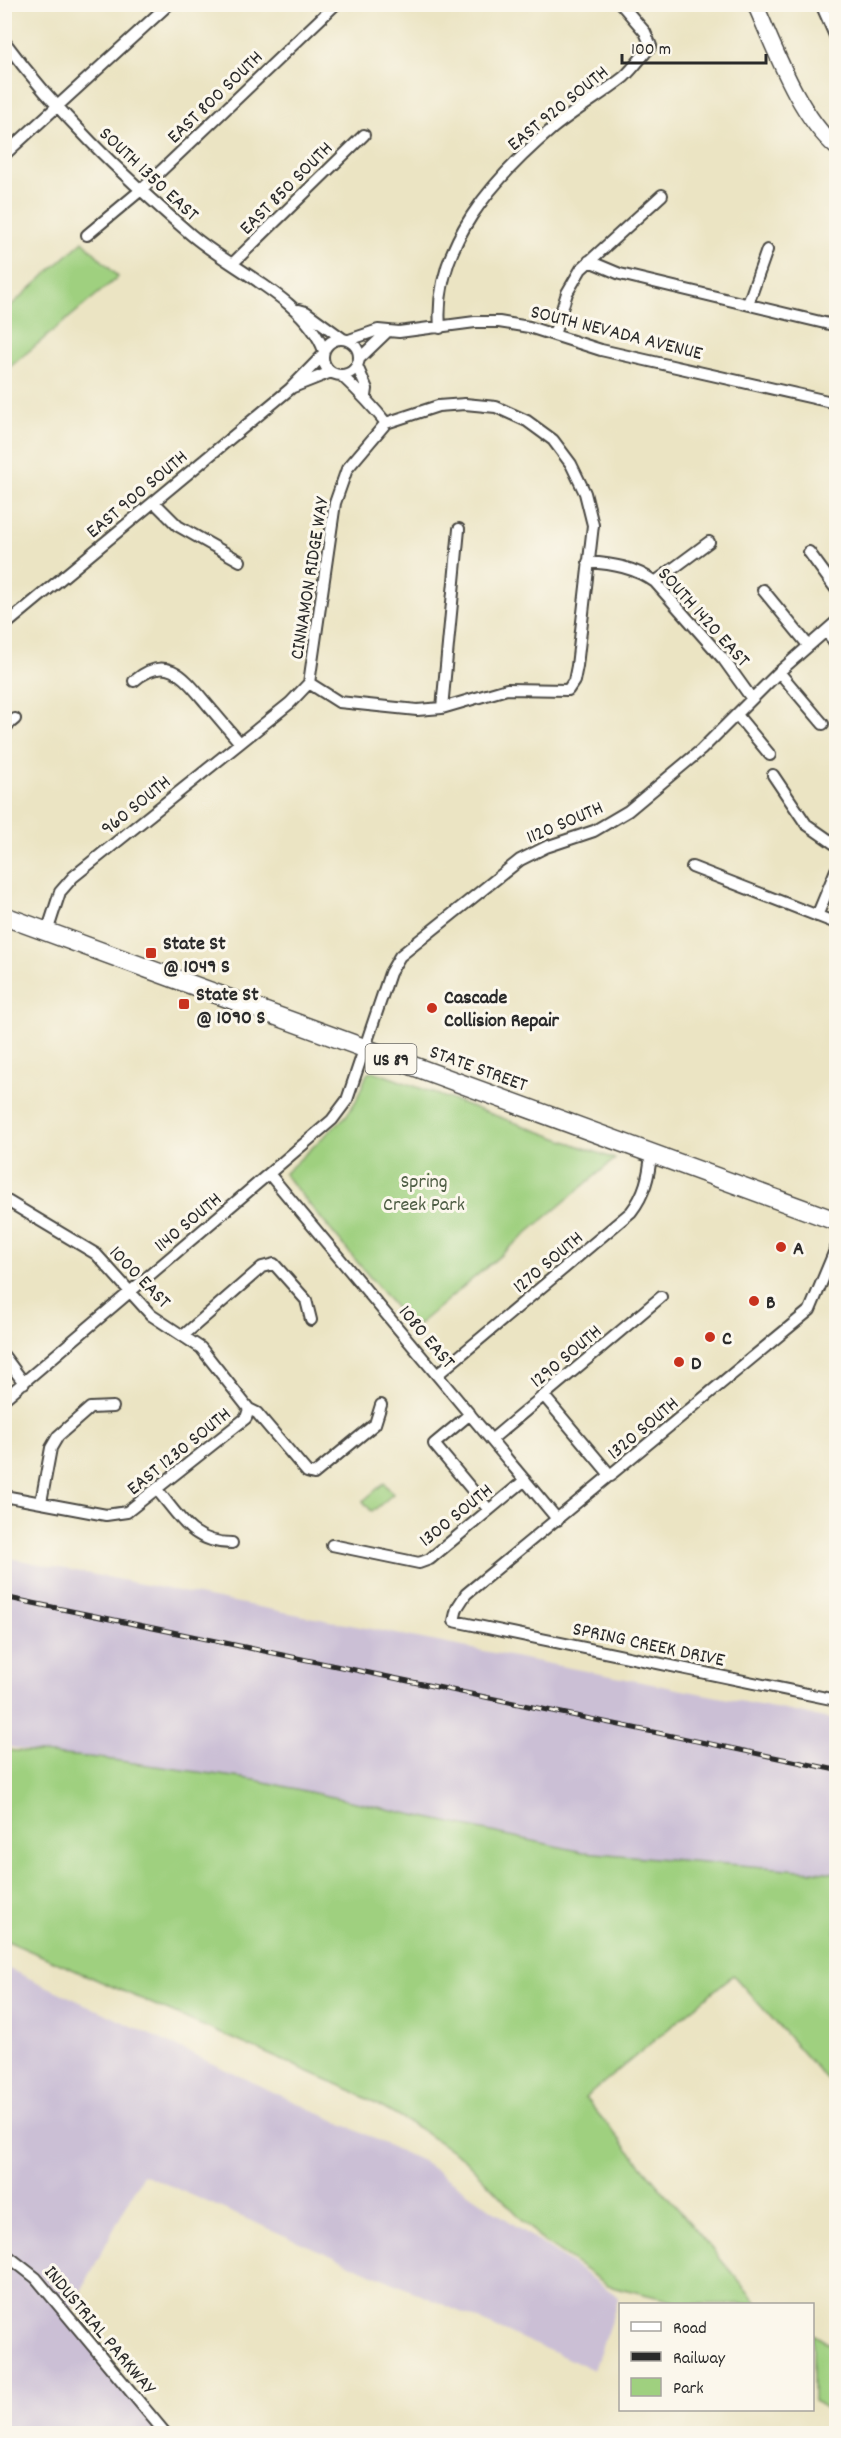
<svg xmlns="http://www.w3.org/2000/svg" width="841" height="2438" font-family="Dekko,sans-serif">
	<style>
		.industrial { fill: #cbbfd5 }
		.green { fill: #9fd07f; stroke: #657e55; stroke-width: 1.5 }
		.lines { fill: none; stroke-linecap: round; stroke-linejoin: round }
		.street-casing { stroke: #484742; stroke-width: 14 }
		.secondary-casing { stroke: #484742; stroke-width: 18 }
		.primary-casing { stroke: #484742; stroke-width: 21 }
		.street { stroke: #fff; stroke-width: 10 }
		.secondary { stroke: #fff; stroke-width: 15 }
		.primary { stroke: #fff; stroke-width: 18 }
		.rail-casing { stroke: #2b2b2b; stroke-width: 5 }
		.rail { stroke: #fbf7ec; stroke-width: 3; stroke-dasharray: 9; stroke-linecap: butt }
		.poi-dot { fill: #c8321e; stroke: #fbf7ec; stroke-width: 2 }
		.labels { text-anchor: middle; stroke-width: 6; stroke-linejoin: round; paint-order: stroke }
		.shield { fill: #fbf7ec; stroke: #696865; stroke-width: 1.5 }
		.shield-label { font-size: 18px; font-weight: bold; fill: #2b2b2b }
		.street-label { font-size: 20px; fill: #2b2b2b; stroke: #fbf7ec }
		.poi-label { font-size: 20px; font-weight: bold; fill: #2b2b2b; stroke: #fbf7ec; text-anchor: start }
		.park-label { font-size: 20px; fill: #4e5d44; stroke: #fbf7ec }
	</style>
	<rect width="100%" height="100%" fill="#fbf7ec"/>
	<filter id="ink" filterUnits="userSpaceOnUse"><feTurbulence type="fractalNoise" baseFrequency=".0167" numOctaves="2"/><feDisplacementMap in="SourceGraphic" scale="12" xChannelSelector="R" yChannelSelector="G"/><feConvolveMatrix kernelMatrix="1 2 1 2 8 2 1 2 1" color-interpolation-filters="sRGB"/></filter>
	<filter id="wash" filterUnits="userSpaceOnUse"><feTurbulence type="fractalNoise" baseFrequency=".008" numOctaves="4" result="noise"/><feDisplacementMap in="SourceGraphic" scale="24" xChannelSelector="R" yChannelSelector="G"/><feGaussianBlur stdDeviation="1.35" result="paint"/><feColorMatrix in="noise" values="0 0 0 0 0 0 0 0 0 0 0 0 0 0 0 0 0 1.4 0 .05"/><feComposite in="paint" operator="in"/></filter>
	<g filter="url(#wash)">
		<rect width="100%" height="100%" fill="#ebe4c3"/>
		<path class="industrial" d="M4 1557 836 1720V1880L577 1866 5 1746Z
			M5 1967 422 2161 619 2297 594 2370 143 2174 68 2316 165 2433H5Z"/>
		<path class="green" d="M83 241 118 277 5 371V311Z
			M373 1071 615 1159 413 1329 284 1174 346 1116 356 1101 367 1074Z
			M384 1483 393 1494 372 1512 363 1501Z
			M5 1750 98 1758 255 1780 583 1852 836 1873V2090L733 1975 585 2098 758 2304H684L608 2285 544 2242 464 2159 418 2128 353 2091 5 1940Z
			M813 2334 836 2348V2413L813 2401Z"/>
	</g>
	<g filter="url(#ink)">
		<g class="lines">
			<g class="street-casing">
				<path id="street" d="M821 4 836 38
					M4 41C57 113 121 174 188 232 228 268 306 299 324 351
					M4 155 169 4
					M87 235 141 190 336 4
					M589 261 620 274 833 325 836 323
					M232 264 364 135
					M748 304 767 250
					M299 310 306 312 343 339
					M440 328C433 245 494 178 553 128 575 110 601 95 624 77 634 68 642 56 651 46L645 32 621 4
					M554 335 567 293 581 269 662 195
					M323 357a18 18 0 1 1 36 0a18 18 0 1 1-36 0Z
					M349 340 378 330 399 332 475 322H499L529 327 601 350 836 403
					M360 358 386 333
					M357 366 367 389 366 396
					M341 375C358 391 372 405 386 423
					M293 387 331 372
					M154 502 178 526 240 561
					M809 552 836 589
					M588 562C613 564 634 567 655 582L724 660 752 699
					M655 582 709 542
					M763 590 808 645
					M4 626 290 389 323 355
					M826 631 836 644
					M779 672 823 724
					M134 681C167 653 184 677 206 703 217 716 229 730 240 743
					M442 708 459 529
					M737 715 770 755
					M4 728 15 719
					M773 775 806 824 836 845
					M692 867 836 923
					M817 916 836 870
					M47 932 60 892 73 877 290 703 309 683 335 503 347 469 386 423 438 406 465 404 496 407 527 421 553 440 571 464 585 493 593 525 577 666 574 681 568 690 507 689 442 708 417 710 339 702 309 683
					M270 1175 558 1520
					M4 1199 96 1254 151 1315 201 1348 249 1409 257 1413 307 1472 314 1474 375 1424 381 1405
					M836 1248 810 1310 466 1594 457 1608 454 1621 836 1700
					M184 1335 262 1267 274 1264 306 1300 311 1320
					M4 1356 24 1383
					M437 1375 631 1212C645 1194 649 1176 651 1154
					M544 1396 611 1476
					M4 1399 332 1120 347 1100 390 973 400 956 520 860 546 847 594 831 628 811 701 750 779 672 836 622
					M470 1414 434 1444 489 1510
					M491 1440 661 1297
					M158 1491C181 1518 192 1543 232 1543
					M4 1496 106 1515 127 1512 246 1418 249 1409
					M41 1502 51 1448 58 1436 90 1408 113 1407
					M332 1545 419 1563 430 1559 525 1480
					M4 2253 36 2278 166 2434"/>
			</g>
			<g class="secondary-casing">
				<path id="secondary" d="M755 4C776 51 798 114 836 147"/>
			</g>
			<g class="primary-casing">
				<path id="primary" d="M4 916 836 1221"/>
			</g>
			<use href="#street" class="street"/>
			<use href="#secondary" class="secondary"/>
			<use href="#primary" class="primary"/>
			<g class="rail-casing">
				<path id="rail" d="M4 1597 836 1770"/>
			</g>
			<use href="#rail" class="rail"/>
		</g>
	</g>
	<g class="poi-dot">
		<rect x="145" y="947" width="12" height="12" rx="3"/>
		<rect x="178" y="998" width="12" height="12" rx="3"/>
		<circle cx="432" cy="1008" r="6"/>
		<circle cx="781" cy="1247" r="6"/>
		<circle cx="754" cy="1301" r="6"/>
		<circle cx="710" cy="1337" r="6"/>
		<circle cx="679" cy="1362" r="6"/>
	</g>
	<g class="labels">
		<rect class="shield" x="365.5" y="1044" width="51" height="30" rx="4.5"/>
		<g class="shield-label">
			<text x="391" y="1065">US 89</text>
		</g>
		<g class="street-label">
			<text transform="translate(214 96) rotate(-44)" y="7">EAST 800 SOUTH</text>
			<text transform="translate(557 107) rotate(-39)" y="7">EAST 920 SOUTH</text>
			<text transform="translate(150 173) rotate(43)" y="7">SOUTH 1350 EAST</text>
			<text transform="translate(285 187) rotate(-45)" y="7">EAST 850 SOUTH</text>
			<text transform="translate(617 331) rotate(14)" y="7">SOUTH NEVADA AVENUE</text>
			<text transform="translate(136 493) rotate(-40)" y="7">EAST 900 SOUTH</text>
			<text transform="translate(308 578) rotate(-81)" y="7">CINNAMON RIDGE WAY</text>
			<text transform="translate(705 616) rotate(48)" y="7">SOUTH 1420 EAST</text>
			<text transform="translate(135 804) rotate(-39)" y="7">960 SOUTH</text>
			<text transform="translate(564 821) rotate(-23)" y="7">1120 SOUTH</text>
			<text transform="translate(479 1067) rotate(20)" y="7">STATE STREET</text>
			<text transform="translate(187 1221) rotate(-40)" y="7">1140 SOUTH</text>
			<text transform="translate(547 1261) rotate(-40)" y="7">1270 SOUTH</text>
			<text transform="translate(141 1276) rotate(46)" y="7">1000 EAST</text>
			<text transform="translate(428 1336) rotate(50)" y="7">1080 EAST</text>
			<text transform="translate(565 1355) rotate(-40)" y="7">1290 SOUTH</text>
			<text transform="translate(642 1427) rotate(-40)" y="7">1320 SOUTH</text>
			<text transform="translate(178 1450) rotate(-39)" y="7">EAST 1230 SOUTH</text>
			<text transform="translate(455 1514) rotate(-39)" y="7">1300 SOUTH</text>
			<text transform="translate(649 1643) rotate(12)" y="7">SPRING CREEK DRIVE</text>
			<text transform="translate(101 2329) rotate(50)" y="7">INDUSTRIAL PARKWAY</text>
		</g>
		<g class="poi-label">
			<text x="163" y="949">State St<tspan x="163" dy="23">@ 1049 S</tspan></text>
			<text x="196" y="1000">State St<tspan x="196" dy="23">@ 1090 S</tspan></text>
			<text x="444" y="1003">Cascade<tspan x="444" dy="23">Collision Repair</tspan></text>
			<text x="793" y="1254">A</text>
			<text x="766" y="1308">B</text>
			<text x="722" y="1344">C</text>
			<text x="691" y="1369">D</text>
		</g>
		<g class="park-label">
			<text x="424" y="1187">Spring<tspan x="424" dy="23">Creek Park</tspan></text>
		</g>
	</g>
	<rect width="841" height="2438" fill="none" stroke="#fbf7ec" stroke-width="24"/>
	<rect x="619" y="2303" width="195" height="108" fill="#fbf7ec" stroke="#a8a59f" stroke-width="1.5"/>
	<rect x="631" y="2322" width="30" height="9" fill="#ffffff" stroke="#a8a59f" stroke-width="1.5"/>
	<text x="673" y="2333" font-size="18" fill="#2b2b2b">Road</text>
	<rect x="631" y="2352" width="30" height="9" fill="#2b2b2b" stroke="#a8a59f" stroke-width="1.5"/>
	<text x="673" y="2363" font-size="18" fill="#2b2b2b">Railway</text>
	<rect x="631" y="2378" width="30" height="18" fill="#9fd07f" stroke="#a8a59f" stroke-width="1.5"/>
	<text x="673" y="2393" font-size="18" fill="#2b2b2b">Park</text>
	<path d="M622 54v9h144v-9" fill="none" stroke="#2b2b2b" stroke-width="3"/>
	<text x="631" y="54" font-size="18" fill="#2b2b2b" stroke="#fbf7ec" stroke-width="4.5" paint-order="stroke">100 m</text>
</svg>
